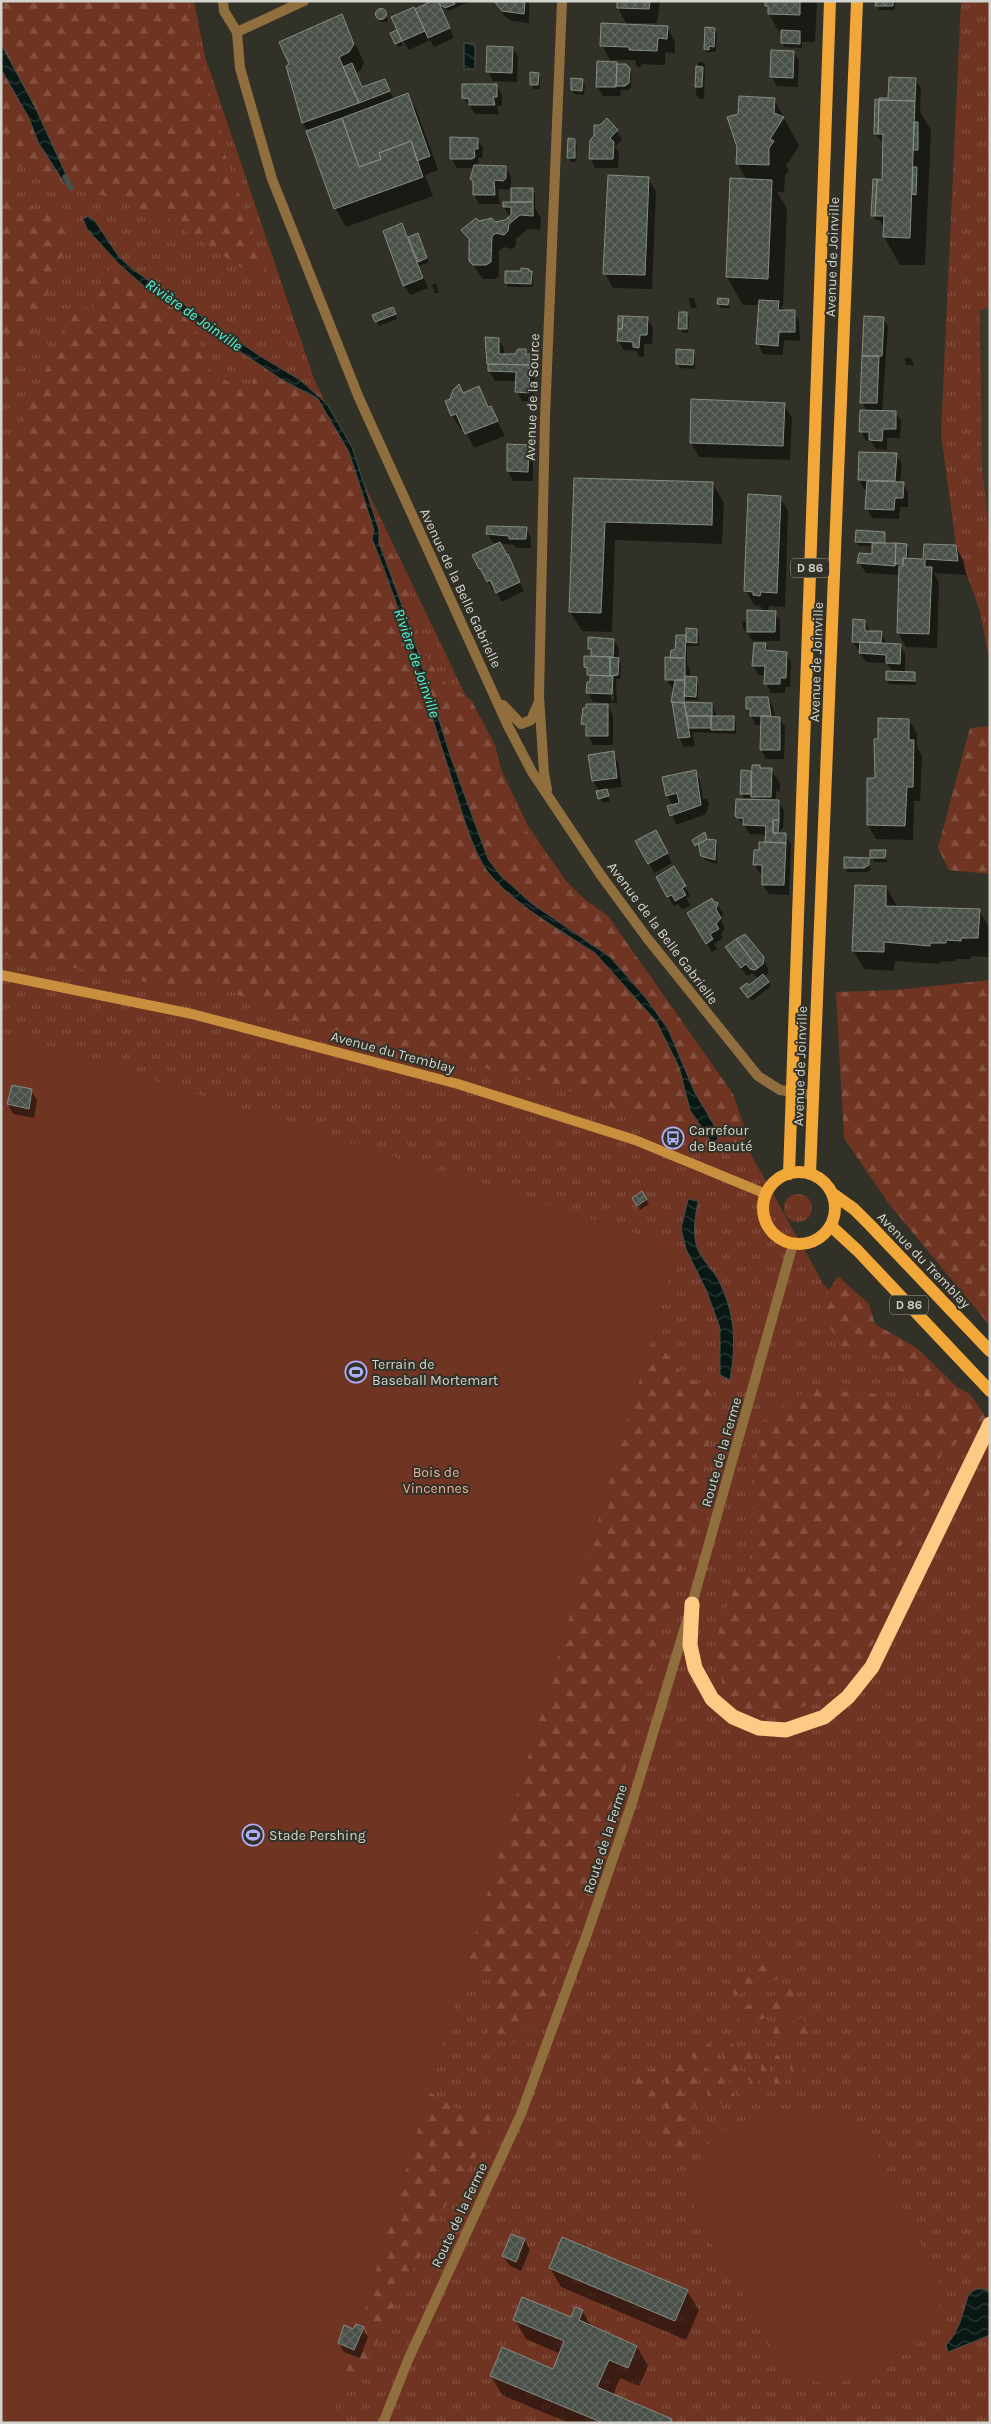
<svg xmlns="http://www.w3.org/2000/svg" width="991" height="2424" font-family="Karla,sans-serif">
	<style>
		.built { fill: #393929 }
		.grass { fill: url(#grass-tufts) }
		.forest { fill: url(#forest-firs) }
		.pitch { fill: #703522 }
		.water { fill: url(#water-waves); stroke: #46504c }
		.shadow { fill: #0007; fill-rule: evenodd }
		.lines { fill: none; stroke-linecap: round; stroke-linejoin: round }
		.stream { stroke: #46504c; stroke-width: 5.5 }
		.building { fill: url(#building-cross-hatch); stroke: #848d83 }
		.minor { stroke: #916e3e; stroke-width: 10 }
		.secondary { stroke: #c88f3e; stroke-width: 10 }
		.primary { stroke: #f2a838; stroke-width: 12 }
		.motorway { stroke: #feca85; stroke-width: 15 }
		.labels { text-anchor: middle; stroke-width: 4; stroke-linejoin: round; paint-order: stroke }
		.shield { fill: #313127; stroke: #a3a39c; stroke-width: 1 }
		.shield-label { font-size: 12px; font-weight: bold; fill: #d4d4ce }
		.street-label { font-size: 14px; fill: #d4d4ce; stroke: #313127 }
		.poi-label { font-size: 14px; fill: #d4d4ce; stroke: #313127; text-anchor: start }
		.park-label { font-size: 14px; fill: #f1ac97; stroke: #313127 }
		.water-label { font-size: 15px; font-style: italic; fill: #4ffada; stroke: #313127 }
	</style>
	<defs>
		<pattern id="grass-tufts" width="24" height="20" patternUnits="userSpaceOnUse" patternTransform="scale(1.25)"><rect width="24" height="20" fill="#703522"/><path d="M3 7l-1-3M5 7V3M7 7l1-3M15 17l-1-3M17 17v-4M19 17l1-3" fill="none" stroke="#845141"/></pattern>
		<pattern id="forest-firs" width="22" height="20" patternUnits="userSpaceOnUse" patternTransform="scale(1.25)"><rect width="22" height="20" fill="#703522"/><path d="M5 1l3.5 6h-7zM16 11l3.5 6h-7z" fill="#845141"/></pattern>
		<pattern id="water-waves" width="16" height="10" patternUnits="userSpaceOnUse" patternTransform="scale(1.25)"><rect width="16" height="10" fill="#091815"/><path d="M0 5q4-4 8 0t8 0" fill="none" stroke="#2c3936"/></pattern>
		<pattern id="building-cross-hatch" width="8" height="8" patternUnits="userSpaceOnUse" patternTransform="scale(1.25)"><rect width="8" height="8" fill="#485048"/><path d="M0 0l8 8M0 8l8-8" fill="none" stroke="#626861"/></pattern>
	</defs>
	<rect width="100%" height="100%" fill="#313127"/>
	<path class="built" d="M990 308V540L982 467 980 310Z"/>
	<path class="grass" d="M1 1H194L205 57 314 379 528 826 735 1126 824 1285 990 1439V2423H1Z
		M961 1H990V308L980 310 982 467 990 540V664L980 611 956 545 941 434Z
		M784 1208a14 14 0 1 1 28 0a14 14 0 1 1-28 0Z"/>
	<path class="forest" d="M1 1 187 2 223 149 272 288 165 217 1 160Z
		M1 192 59 220 71 232 1 410Z
		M110 267 152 279 195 329 212 374 249 391 259 364 315 399 337 437 415 604 418 642 441 680 471 700 495 745 509 801 543 858 583 898 608 916 733 1094 747 1135 735 1157 703 1148 584 1095 422 1051 285 1018 226 989 194 991 1 954V468L11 442 76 307 92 309Z
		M990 726V874L949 870 938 848 970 728Z
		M990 980V1326L889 1204 844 1138 836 992 895 990Z
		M838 1276 869 1304 875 1324 917 1348 957 1387 970 1394 988 1420 941 1454 920 1524 902 1543 889 1575 897 1595 875 1641 848 1685 813 1703 773 1717H752L727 1693 715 1664 720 1621 734 1591 750 1567 752 1504 762 1422 809 1389 879 1394 906 1418 921 1412 922 1397 894 1365 869 1351 841 1350 820 1305Z
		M634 1344 660 1346 684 1377 713 1388 702 1512 661 1629 645 1699 601 1854 544 2013 511 2045 487 2035 494 2016 492 1981 468 1974 445 2002Z
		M778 1959 786 1976 734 1996 731 1979Z
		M792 1988 800 2005 740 2027 735 2010Z
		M803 2017 815 2045 774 2036 771 2028Z
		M715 2042 736 2099 727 2103 701 2048Z
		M718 2042 733 2044 748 2094 738 2098Z
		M697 2048 722 2103 714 2107 690 2050Z
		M740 2048 754 2051 759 2091 752 2092Z
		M683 2051 710 2112 703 2120 669 2060Z
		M759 2052 770 2053V2087L763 2088Z
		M775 2055 786 2058V2085L774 2086Z
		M790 2059 804 2062 800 2083H791Z
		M666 2062 699 2122 693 2130 657 2066Z
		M654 2068 691 2133 684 2142 646 2073Z
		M644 2075 683 2146 677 2159 633 2080Z
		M415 2084 460 2110 498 2113 477 2155 446 2205 361 2374 327 2391Z"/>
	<path class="pitch" d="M1 1032 679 1247 331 2423H1Z
		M792 2109C823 2110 846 2120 870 2139L939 2281C944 2317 932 2333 904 2354 880 2372 844 2388 812 2381 778 2373 755 2316 739 2288 725 2265 700 2230 693 2205 690 2195 691 2182 694 2172 707 2127 751 2115 792 2109Z"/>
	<path class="water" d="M464 43 475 44V69H464Z
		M1 44 35 107 69 181 65 184 38 142 29 118 1 69Z
		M88 216 95 221 119 257 135 271 260 356 300 380 327 404 352 447 379 530V543L410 627 451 758 488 859 500 875 531 903 610 957 645 997 668 1029 695 1093 713 1123 718 1139 714 1142 711 1141 690 1110 679 1067 656 1021 595 953C559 929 521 909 492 877 474 858 461 809 453 783 426 702 405 618 372 539L374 530 349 452 318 399 281 379 147 289 118 263 87 229 83 219Z
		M688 1199 698 1201C695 1219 691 1237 700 1254 705 1263 713 1270 718 1279 736 1315 736 1342 730 1380L720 1375V1328L707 1292 686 1249 681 1229Z
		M977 2289H983L990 2292V2335L948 2352 946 2345C959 2333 963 2312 968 2296L971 2292Z"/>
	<path class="shadow" d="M435 1 439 6 448 1H471L449 11 440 7 454 38 434 47 430 40 409 50 403 40 401 41 403 45 398 47 396 43 399 31 393 17Z
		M496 1H529V23L512 21 504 16Z
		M618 1H660L657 23H626L618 8Z
		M766 1H817L815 42H802V48L784 47 782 37 769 14Z
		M877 1H895V10H879Z
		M378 11 384 12 388 19 387 22H381L377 14Z
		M341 15 364 62 361 70 356 73 363 88 384 80 394 100 407 95 416 109 438 170 425 175 433 196 346 227 335 208 308 132 303 123Z
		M667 27 675 42V53L665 52V65L642 64 641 67H637L635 60H610L602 45Z
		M714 29 717 33 716 51 708 53 705 49Z
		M513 48 518 57 517 82 493 81 488 72Z
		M794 52 799 61 798 87 777 86 772 77Z
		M698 62H703L705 66 704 99H699L696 94Z
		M616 63 629 69 631 73V87L628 90H621L620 96H603L597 86Z
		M538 74 540 78V89H534L531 84Z
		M915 79 921 88 920 112 931 130 925 265H900L884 237 885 229 879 220H875L873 215 883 181 884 143 875 134 876 99 889 101Z
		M582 80 585 84 584 95 574 94 572 90Z
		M497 86 502 95V106H497L499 114H475L464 98Z
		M774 99 799 146 786 166 789 170 785 176 784 192H777L787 209 783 306H781L784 311 794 312 799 321 800 341 784 340 783 355 763 354 758 344 760 305H743L727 277 747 180 737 163 739 115Z
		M617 131 622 140 615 147 619 152 618 168H595L590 158Z
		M477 139 483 148 482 158H478L479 166 505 167 511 176V187L508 190 498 189 500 204H479L474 195 475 168H457L451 158Z
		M575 140 577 144 576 162H571L568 157Z
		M648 178 656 192 652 289 613 288 605 273Z
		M533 190 535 194V208L541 218 540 230 528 229 516 239V246L512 249 504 247 499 251V276L495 279H483L470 261V243L463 230 478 223 505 221 510 217 504 207Z
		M402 225 409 238 420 239 429 262 419 266 428 288 410 295 404 285Z
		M522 272H531L533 277V287H508L506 283Z
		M436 283 439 293H435L432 285Z
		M688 298H694L697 308H691Z
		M728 300 730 308H721L719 304Z
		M395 313 397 319 379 326 374 316Z
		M686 314 689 318 688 333 682 332 680 328Z
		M647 318 653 328 652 344H644V357L639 356 636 351 624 350 618 341Z
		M883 318 888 327 882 412H895L901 421 900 438H887V450L876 449 871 441H866L861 431 867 411 862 402Z
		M486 338 498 339 504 348V355H515L526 351 529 355 535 365 534 402 522 401 517 392V381H495L489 371Z
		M693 351 695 356V369L680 368 678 364Z
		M904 358H911L914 366 906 365Z
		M459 386 464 394 479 388 505 436 474 448 464 428 461 430 452 415 451 400Z
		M784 404 792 418 790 460 699 457 691 443Z
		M508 446H528L533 455V481H513L508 471Z
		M896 455 902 464 900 483H903L908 492V507H900L899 519 872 518 867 509V490L864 489 859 480Z
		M575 479 713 484 724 503 722 544 615 540 612 632 582 631 570 612Z
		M780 497 788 511 785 607 769 606 768 612H775L780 621V641H753L743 628V622H748L764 611 760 606 754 605 746 591Z
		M526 528 531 538V548H516L514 545 493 543 487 533Z
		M885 533 887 544 906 545 909 549 908 560H926L925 545 956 547 964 561 966 575 934 573 939 583 937 648 906 647 898 632 900 575 866 573 860 564V555H873V546H859L857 542Z
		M500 544 519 578 518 579 524 591 502 602 495 589 493 590 485 578 474 556Z
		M865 621 870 632 881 633 887 644 900 645 905 654V673L914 674 916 685 889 684 887 680 893 673 887 663 866 662 853 642Z
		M696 630 699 634V646H687V664L690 669V678H696L698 682V700H686V704H712L717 717H733L736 722V734L692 732 695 746 684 747 679 737 672 702 673 689 666 679 671 659 676 651 677 636 687 637Z
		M614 640 619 649 618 660 621 664 620 679H616L617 703H606L613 715V745H593L582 721 587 705H605V703L593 702 588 693 592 683 585 667 592 658 589 649ZM610 675 613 678 614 700 611 701Z
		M765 644 769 652H786L791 662 790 687H785V693H771L766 683V675H759L753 666Z
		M768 698 773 707 775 718H779L785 727 784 759H766L761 749 762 725H756L747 709Z
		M909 720 917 734V747L922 756 920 801H914L913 840 876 839 868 825 877 779 879 740Z
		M613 753 618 762 622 787 606 789 610 801 602 803 600 792 593 781Z
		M759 766 761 769H771L780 784V792L776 791V801L779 802 784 811 783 829H780V834L785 835 791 844 789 895 769 894 763 885V874H760L755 865 760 851 766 843 767 835 750 834 736 815 754 801 755 798H744L741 793 751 772 753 776Z
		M695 772 700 781 703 799H707L709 803 706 814 676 825 669 807 673 806 667 795Z
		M705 834 708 841H715L717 845V864L705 860 701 848 699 850 693 841Z
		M661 841 672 863 654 873 649 863Z
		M872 851H885L887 862H874Z
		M868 859 871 870 867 872H847L845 868Z
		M674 868 690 896 686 898 690 905 682 910 678 904 674 906 657 878Z
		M886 887 897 906 979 910 990 929 989 957 971 956V959H956V961L940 962V964L895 961 894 971 864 969 853 950Z
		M712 900 717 904 723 913 721 920 725 928 721 934 723 938 714 944 717 949 712 952 689 914Z
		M726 948 763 958 768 968V973L764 977 771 986 752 1001 744 993 759 979 752 973 747 976Z
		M31 1091 37 1100 34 1118 13 1114 8 1104Z
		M642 1193 649 1204 640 1210 633 1199Z
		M512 2235 525 2240 530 2250 521 2271 509 2265 503 2256Z
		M550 2268 687 2291 699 2310 686 2340 561 2287Z
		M582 2311 592 2327 637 2347 648 2366 639 2386 620 2378 613 2395 671 2420 673 2423H569L502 2395 491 2376 554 2370 561 2354 526 2339 515 2320 572 2319Z
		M363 2328 368 2337 360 2358 344 2352 339 2343 354 2331Z"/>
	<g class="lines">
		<path class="stream" d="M65 177 71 188"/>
	</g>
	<path class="building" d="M432 1H438L450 28 428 38 415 9Z
		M445 1H454L455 4 445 8 439 4Z
		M494 1H525L524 14 502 11Z
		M617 1H652L650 2 649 9 617 8Z
		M765 1H800V15L768 14V6H765Z
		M876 1H893V6H875Z
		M414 7 425 31 402 41 391 17Z
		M375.5 14a5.5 5.5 0 1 1 11 0a5.5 5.5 0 1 1-11 0Z
		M342 14 354 44 349 52 339 57 359 103 302 123 286 66 289 64 279 42Z
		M601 23 668 26 667 39 658 38 657 51 629 50V47L600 46Z
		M705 27 715 28 714 47 709 46V50L704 49Z
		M397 30 402 41 395 44 390 33Z
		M781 30 800 31V44L781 43Z
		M487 46 513 47 512 73 486 72Z
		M771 50 794 51 793 78 770 77Z
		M597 61 617 62 616 87H596Z
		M352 63 362 87 385 79 390 91 359 103 343 67Z
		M617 64H626L630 68 629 83 625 86H616Z
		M696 66 703 67 702 87H695Z
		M530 72 539 73 538 85H530Z
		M889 77 916 78 915 101 879 100V98H888Z
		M571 78 583 79 582 91 571 90Z
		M462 84H497V97H493L495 105H469V99L462 98Z
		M408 93 430 156 417 161 411 141 379 153 381 159 359 167 342 118Z
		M739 96 775 98 774 113 784 117 770 139 774 141 769 148V165L736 164 737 147 727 117 738 114Z
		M875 99 879 100 878 134H874Z
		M879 100 915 101 910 238 883 237 884 216H875L877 179 882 180 883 134H878Z
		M342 118 359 167 381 159 379 153 411 141 423 177 334 209 306 131Z
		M607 118 618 130 610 138 614 142 613 159H589L590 140 594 136V125H600Z
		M914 122H918V150H913Z
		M450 137 478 138V149H474L475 157 472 159H450Z
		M568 138 575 139V158H567Z
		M474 165 506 166V178L503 181 494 180 495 195H473V181L470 179Z
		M913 167H917L916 195 912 194Z
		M608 175 649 177 645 275 603 274Z
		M730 178 772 180 768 279 726 277Z
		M873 179H877L875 216H871Z
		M511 188H533V202H511Z
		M503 202H533V216L520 215 509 224 508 231 504 235 496 233 492 236 491 262 486 265H473L469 261V239L461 230 476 218 479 221 492 218 495 222 505 220 511 215V207H503Z
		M402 223 423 278 403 286 383 231Z
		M418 233 427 258 418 262 408 237Z
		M521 268 529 269V271H532L531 284 505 283V271H521Z
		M718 298 729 299 728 305 717 304Z
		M759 300 779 301 778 310H795V332H779L778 346 756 344Z
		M393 307 396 314 375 322 372 315Z
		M679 312H687V329H678Z
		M618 316H623L622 329H618Z
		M623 316 648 317 647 335H640L639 348 633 347V342L617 341 618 329H622Z
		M864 316 884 317 882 356H862Z
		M485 337 499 338V354H515L518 349H526V354H530V365L487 364Z
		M676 349 694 350 693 365 676 364Z
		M862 356H879L877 403H860Z
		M488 364 530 365 529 393 515 392 516 372 488 371Z
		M459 384 463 393 479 386 488 407 491 406 498 421 465 434 456 414 451 416 445 401 450 399 453 390Z
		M691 399 785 403 783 446 690 443Z
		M860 410 896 411V429H883L882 441 869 440V432H859Z
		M507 444 529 445 528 472 507 471Z
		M859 452 897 453 895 481 858 480Z
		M574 478 713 482 712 525 605 522 601 613 569 612Z
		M867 481 904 482 903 498H895L894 510 865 509Z
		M748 494 781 496 777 593 761 592 760 596 753 595V592L744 591Z
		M487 526 527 527 526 539H509V536L486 534Z
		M856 530 885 532V543L855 542Z
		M500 542 507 555 508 554 520 582 496 593 490 580 487 582 480 568 479 569 472 555Z
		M872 543H896L895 566 857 563 859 553 872 554Z
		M896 543 907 544 906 559 903 558V564H895Z
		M924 544 956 545 958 561 925 559V567H932L929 634 897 633 899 566H903V558L923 559Z
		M747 610 776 611 775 632H747Z
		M853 619 865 620V631H882L881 643 852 642Z
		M686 628 697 629V643L686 642Z
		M676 635H686L685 658H670L671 650H675Z
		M588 637 614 639 613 657 591 656V649H588Z
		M860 642 901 644 900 664 886 663V655L859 653Z
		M754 643H766L765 650 787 652 786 678H780V684H764L765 666H752Z
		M584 656 610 657V676L587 675V668L584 667Z
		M610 657 619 658 618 675 610 676Z
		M665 657 685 658V680H665Z
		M886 671 915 672V681L886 680Z
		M590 675 613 676 612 694 586 693 587 682H590Z
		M685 676 697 677 696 697 684 696Z
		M675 680H685L684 703 671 702Z
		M746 697H768L771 716H750V709H746Z
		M672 702 684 703 690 737 678 738Z
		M684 702 712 703V716H687Z
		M586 704H608V736H586V725L581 724 583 708H586Z
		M687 716H711V728H689Z
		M711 716H734V730H711Z
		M761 716 780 717V750H760Z
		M878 718 909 719V740H914L913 787H907L905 826 867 825V778H875L874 739H878Z
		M614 751 617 778 592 781 588 755Z
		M752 765H760V768H772L771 797H751Z
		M696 770 701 805 670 816 667 806 679 803 677 793 666 796 662 777Z
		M741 770 751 771V794H740Z
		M607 789 609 796 598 799 596 791Z
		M736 799 779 800V820H773V833H786V843L765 842 766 826 743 825V818H737L735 816Z
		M773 820H779L778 833H773Z
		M656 830 668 853 648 864 635 841Z
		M705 832 707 839 695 846 692 840Z
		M707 839 716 840 715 860 701 856 698 844Z
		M759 842 786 843 784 885H762V865H753L754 850H759Z
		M870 850H886L885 858H870Z
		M844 857 869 858V865L864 868H844Z
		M674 866 686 886 682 888 686 895 675 901 672 895 667 897 656 877Z
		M855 885 886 886V906L980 909 978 938H961V941L946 940V943H930V946L884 942V952L852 951Z
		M712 898 713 901 718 903 716 909 721 918 716 924 719 929 710 934 713 939 706 944 687 913Z
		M745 934 764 957 763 964 758 968 736 939Z
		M736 939 758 968 755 970 750 969 746 964 741 968 725 947Z
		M763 974 769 982 748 998 740 988 747 983 749 985Z
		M12 1085 32 1089 29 1109 7 1104Z
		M642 1191 647 1199 637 1206 632 1198Z
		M511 2234 525 2239 516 2262 502 2256Z
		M562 2237 688 2290 675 2321 549 2268Z
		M522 2297 571 2317 575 2307 583 2310 579 2320 637 2346 628 2368 609 2360 597 2387 672 2419 671 2423H603L490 2376 502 2347 553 2369 564 2341 513 2320Z
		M356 2324 364 2327 354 2350 338 2343 344 2325 353 2329Z"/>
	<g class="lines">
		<path class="minor" d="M223 1 224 11 237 32 240 68 272 179 359 398 508 726 532 772 600 874 647 938 758 1076 780 1090 814 1095
			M237 32 304 1
			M503 705 521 724 531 720 538 704
			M547 790 544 773 539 696 545 417 562 1
			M383 2423 408 2360 521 2114 588 1931 632 1803 692 1604 793 1244"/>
		<path class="secondary" d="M1 975 192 1014 458 1084 635 1140 766 1194"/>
		<path class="primary" d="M763 1208a36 36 0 1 1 72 0a36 36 0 1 1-72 0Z
			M789 1174 830 1
			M810 1174 857 1
			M833 1194 854 1209 870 1225 990 1351
			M831 1226 858 1251 990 1391"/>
		<path class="motorway" d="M692 1604 690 1645 695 1668 712 1699 733 1717 759 1728 786 1730 824 1717 848 1697 872 1667 990 1424"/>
	</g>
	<defs>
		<g id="bus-ring" transform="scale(1.125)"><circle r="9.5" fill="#313127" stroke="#adaffb" stroke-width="1.5"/><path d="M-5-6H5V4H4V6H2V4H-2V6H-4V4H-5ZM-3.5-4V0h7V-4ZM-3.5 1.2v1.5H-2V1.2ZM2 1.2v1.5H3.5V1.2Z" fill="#adaffb"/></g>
		<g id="stadium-ring" transform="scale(1.125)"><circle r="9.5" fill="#313127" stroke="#adaffb" stroke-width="1.5"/><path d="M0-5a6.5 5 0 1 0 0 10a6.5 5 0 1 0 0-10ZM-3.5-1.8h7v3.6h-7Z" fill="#adaffb"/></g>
	</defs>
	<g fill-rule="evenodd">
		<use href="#bus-ring" x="673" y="1138"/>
		<use href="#stadium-ring" x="356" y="1372"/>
		<use href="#stadium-ring" x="253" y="1835"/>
	</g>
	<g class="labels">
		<g class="shield">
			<rect x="791" y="558.5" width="38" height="19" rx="4"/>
			<rect x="890" y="1295.5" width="38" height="19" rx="4"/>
		</g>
		<g class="shield-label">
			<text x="810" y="572">D 86</text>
			<text x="909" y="1309">D 86</text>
		</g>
		<g class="street-label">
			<text transform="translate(832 257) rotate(-88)" y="5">Avenue de Joinville</text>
			<text transform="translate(532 397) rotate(-88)" y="5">Avenue de la Source</text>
			<text transform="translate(461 588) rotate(65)" y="5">Avenue de la Belle Gabrielle</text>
			<text transform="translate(816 662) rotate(-88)" y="5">Avenue de Joinville</text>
			<text transform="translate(663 933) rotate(53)" y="5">Avenue de la Belle Gabrielle</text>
			<text transform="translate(393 1052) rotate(15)" y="5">Avenue du Tremblay</text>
			<text transform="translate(800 1066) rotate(-88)" y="5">Avenue de Joinville</text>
			<text transform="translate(924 1260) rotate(46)" y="5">Avenue du Tremblay</text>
			<text transform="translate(721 1452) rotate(-74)" y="5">Route de la Ferme</text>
			<text transform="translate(605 1839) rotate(-72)" y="5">Route de la Ferme</text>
			<text transform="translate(459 2215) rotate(-65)" y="5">Route de la Ferme</text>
		</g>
		<g class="poi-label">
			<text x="689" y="1135">Carrefour<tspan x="689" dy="16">de Beauté</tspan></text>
			<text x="372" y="1369">Terrain de<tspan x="372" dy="16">Baseball Mortemart</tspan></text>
			<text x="269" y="1840">Stade Pershing</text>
		</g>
		<g class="park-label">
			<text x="436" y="1477">Bois de<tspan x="436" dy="16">Vincennes</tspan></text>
		</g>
		<g class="water-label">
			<text transform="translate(194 315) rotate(35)" y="5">Rivière de Joinville</text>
			<text transform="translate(417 663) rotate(71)" y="5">Rivière de Joinville</text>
		</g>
	</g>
	<rect width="991" height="2424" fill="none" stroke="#d4d4ce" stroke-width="5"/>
</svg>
